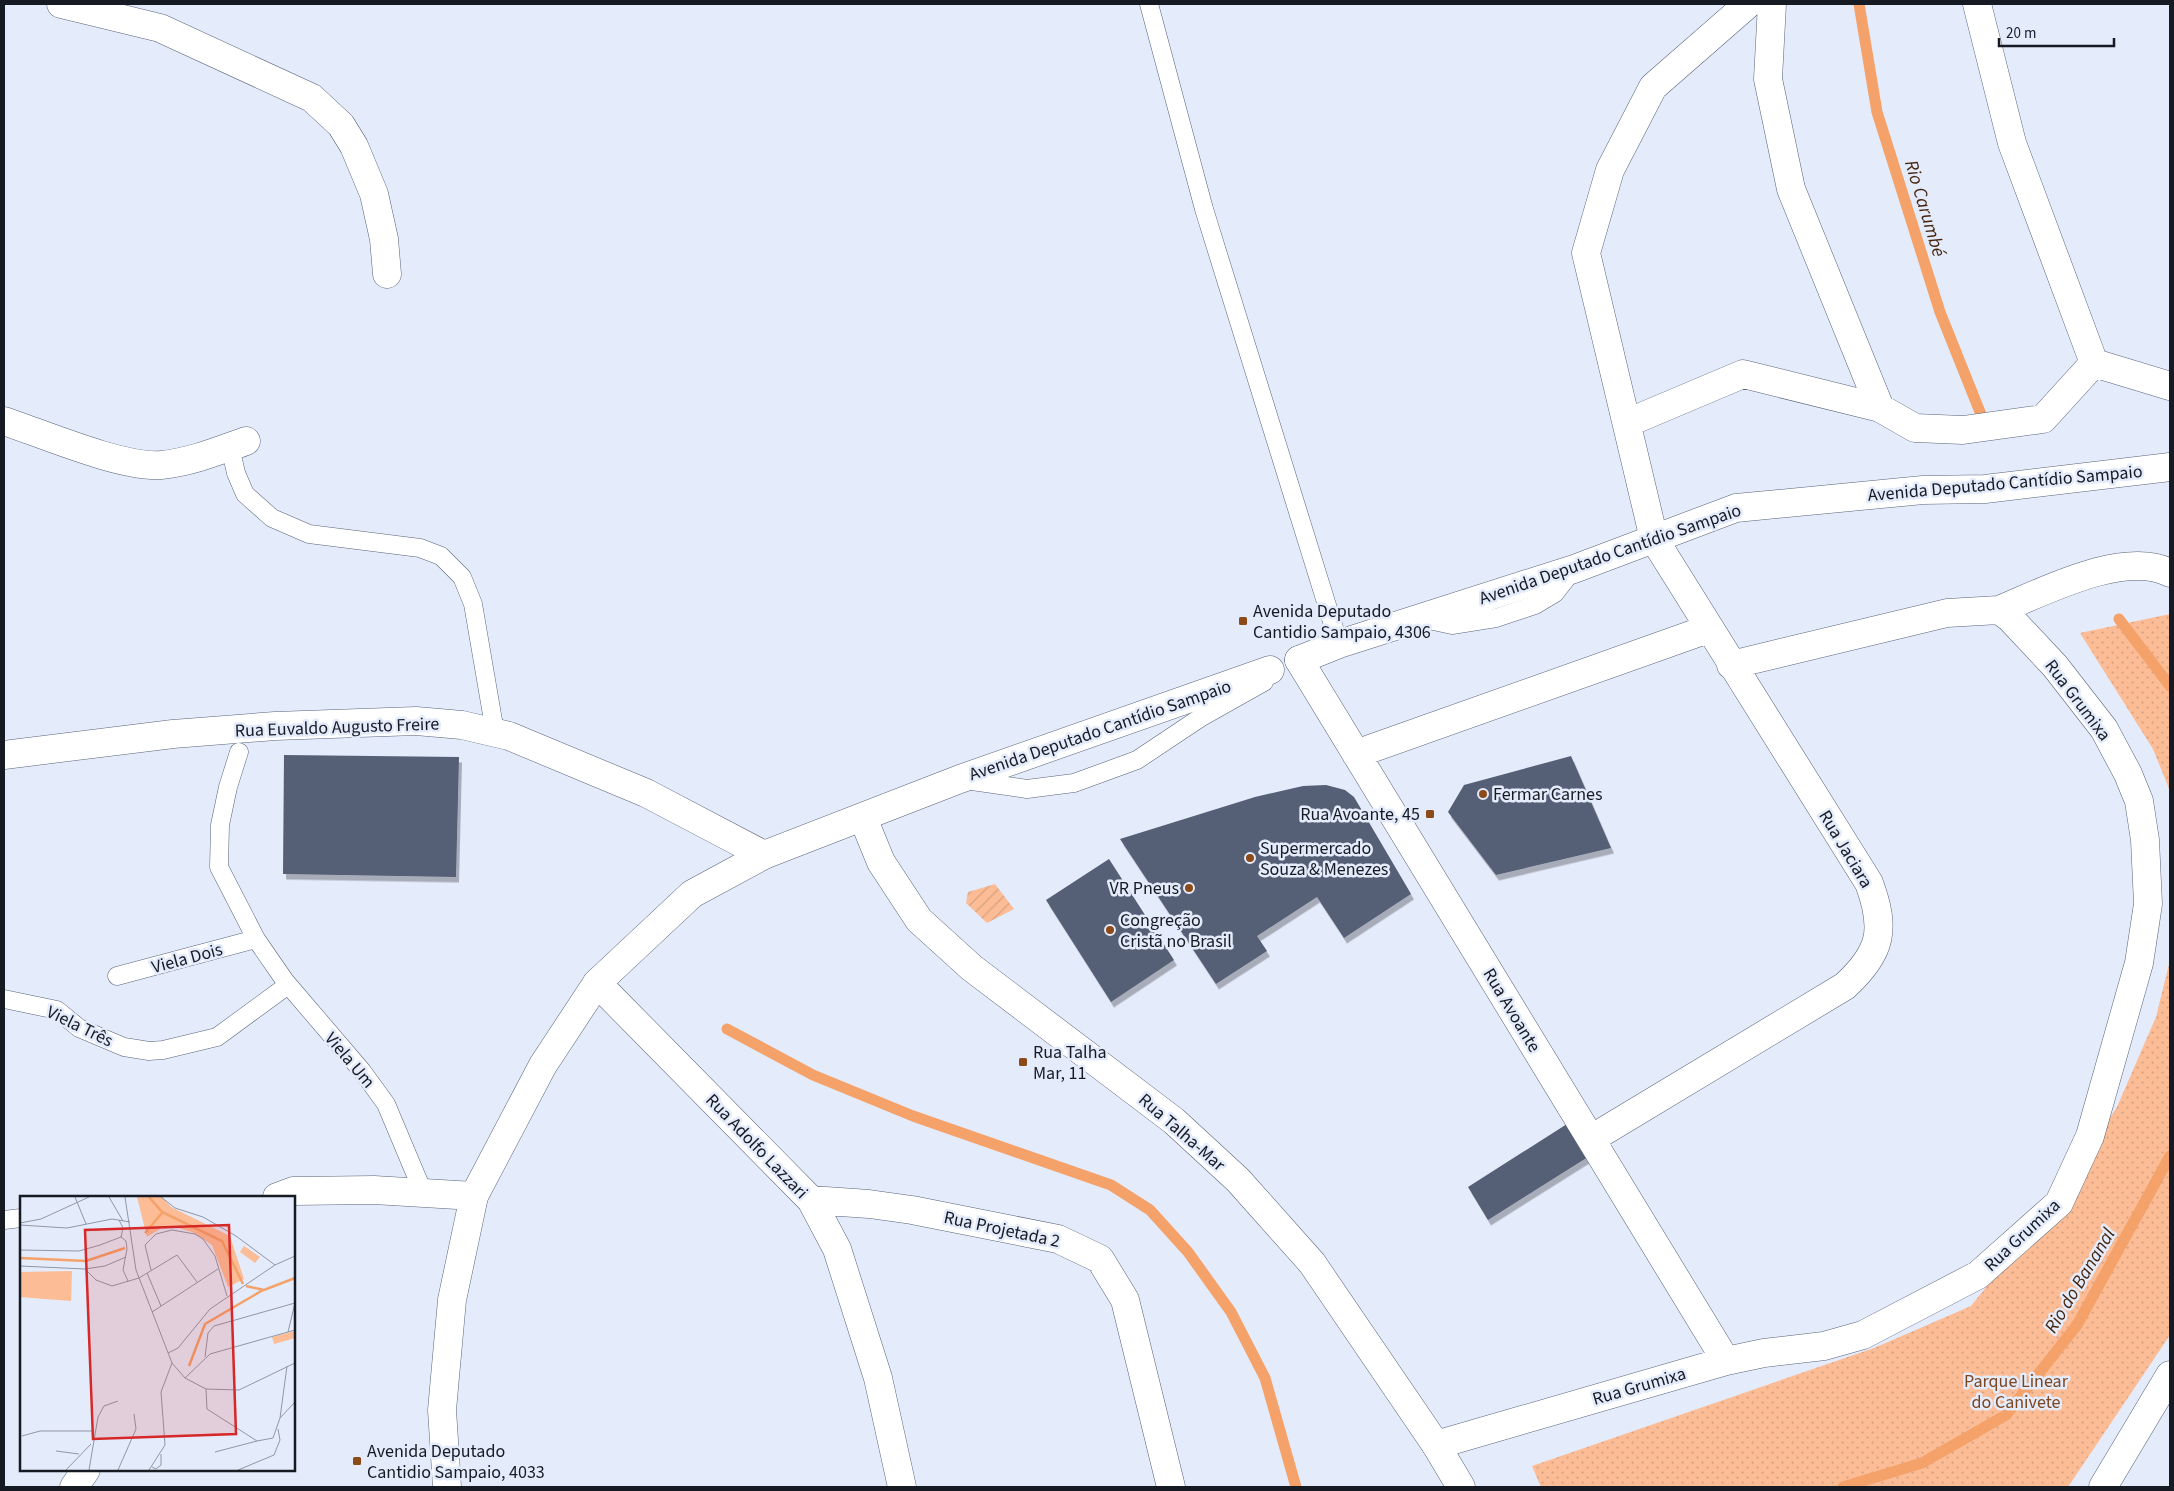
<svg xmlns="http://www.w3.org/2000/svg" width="2174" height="1491" font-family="'Source Sans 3',sans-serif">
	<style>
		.park { fill: url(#park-dots) }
		.garden { fill: url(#garden-furrows) }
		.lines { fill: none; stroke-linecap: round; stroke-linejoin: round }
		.stream { stroke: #f4a16a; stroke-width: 11 }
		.building { fill: #555e74; filter: url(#shadow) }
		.lane-casing { stroke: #596379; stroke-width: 19 }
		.street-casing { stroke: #596379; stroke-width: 29 }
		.secondary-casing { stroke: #596379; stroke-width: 29 }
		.primary-casing { stroke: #596379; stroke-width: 29 }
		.lane { stroke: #fff; stroke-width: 18 }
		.street { stroke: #fff; stroke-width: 28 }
		.secondary { stroke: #fff; stroke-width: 28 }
		.primary { stroke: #fff; stroke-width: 28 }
		.poi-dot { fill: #8c4a18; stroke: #e4ebfb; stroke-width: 2 }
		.labels { text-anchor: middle; stroke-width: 5; stroke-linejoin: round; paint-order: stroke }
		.street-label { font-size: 18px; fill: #161a23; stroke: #e4ebfb }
		.poi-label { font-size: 18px; fill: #161a23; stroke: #e4ebfb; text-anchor: start }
		.park-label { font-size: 18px; fill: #7d4620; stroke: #e4ebfb }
		.water-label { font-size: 19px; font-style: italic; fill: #45240d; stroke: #e4ebfb }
		.inset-river { fill: none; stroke: #f4a16a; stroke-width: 2.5 }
		.inset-road { fill: none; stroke: #9297a5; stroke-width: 1 }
		.view { fill: #d62828; fill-opacity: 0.15; stroke: #d62828; stroke-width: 2.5 }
		.inset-edge { fill: none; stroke: #161a23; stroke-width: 2.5 }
	</style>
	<defs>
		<pattern id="park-dots" width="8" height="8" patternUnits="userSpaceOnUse" patternTransform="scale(1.25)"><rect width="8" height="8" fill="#fcbc95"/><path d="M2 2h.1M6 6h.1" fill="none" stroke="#d7a180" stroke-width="1.8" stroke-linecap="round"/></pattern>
		<pattern id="garden-furrows" width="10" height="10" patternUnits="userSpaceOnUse" patternTransform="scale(1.25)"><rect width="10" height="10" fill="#fcbc95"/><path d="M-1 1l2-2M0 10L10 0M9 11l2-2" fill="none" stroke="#d7a180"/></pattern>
		<filter id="shadow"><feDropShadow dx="3" dy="5.5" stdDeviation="0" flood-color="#0004"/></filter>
	</defs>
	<rect width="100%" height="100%" fill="#e4ebfb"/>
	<path class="park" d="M2170 614V791L2153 749 2080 633Z
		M2170 960V1335L2068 1487H1541L1532 1466 1874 1348 1971 1306 2054 1202 2117 1107 2156 1017Z"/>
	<path class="garden" d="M995 884 1014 909 987 923 966 903 968 892Z"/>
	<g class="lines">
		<path class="stream" d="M1859 4 1877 112 1940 312 1982 417
			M2119 619 2170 686
			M727 1029 813 1075 913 1116 1111 1185 1150 1210 1188 1252 1231 1312 1265 1378 1296 1487
			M1843 1487 1922 1463 2006 1415 2077 1325 2170 1156"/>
	</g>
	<path class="building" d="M284 755 459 757 456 877 283 874Z
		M1571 756 1611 848 1496 875 1448 812 1464 785Z
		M1326 785 1345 790 1354 797 1411 894 1344 938 1317 897 1257 936 1267 951 1216 984 1120 839 1255 797 1303 786Z
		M1109 859 1174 960 1111 1002 1046 900Z
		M1567 1124 1588 1157 1488 1220 1468 1187Z"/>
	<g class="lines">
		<g class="lane-casing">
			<path id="lane" d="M1149 4 1204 209 1339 644
				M230 446 236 473 245 494 272 518 309 534 420 548 441 556 462 577 473 604 495 732
				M1424 619 1452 625 1496 618 1535 605 1555 593 1573 570
				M239 752 228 787 220 825 219 867 256 939 285 981 362 1071 386 1104 423 1192
				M965 780 1027 789 1074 783 1137 760 1200 718 1264 682
				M117 976 256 939
				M4 999 57 1010 79 1028 124 1047 149 1051 163 1050 217 1037 288 985
				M4 1220 21 1218"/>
		</g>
		<g class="street-casing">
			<path id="street" d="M61 4 160 28 312 98 341 125 354 146 374 194 384 239 387 274
				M1772 4 1768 79 1791 189 1880 408
				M1977 4 2012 143 2094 363 2170 386
				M4 421C43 434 122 468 161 465 191 462 218 451 246 441
				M1627 423 1743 374 1880 408 1915 428 1963 430 2043 419 2094 363
				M1999 610C2043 592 2125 549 2170 573
				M1299 660 1726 1361
				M1356 754 1708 629
				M4 755 173 734 275 726 416 721 462 725 509 736 646 793 764 855
				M597 983 811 1200 837 1249 878 1378 902 1487
				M1591 1139 1845 986C1882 952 1886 929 1869 883L1654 539 1586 253 1610 170 1653 87 1748 4
				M277 1197 293 1191 374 1190 474 1196
				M811 1200 869 1204 912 1210 1058 1239 1100 1259 1125 1300 1171 1487
				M1436 1445 1726 1361 1764 1353 1824 1346 1863 1335 1978 1275 2059 1203 2090 1136 2139 963 2148 904 2145 840 2139 801 2128 774 2104 729 2055 666 2010 618 1999 610 1947 613 1731 665
				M74 1487 86 1470"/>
		</g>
		<g class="secondary-casing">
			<path id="secondary" d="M863 818 881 862 919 920 972 968 1174 1121 1238 1180 1312 1263 1436 1445 1461 1487
				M2103 1487 2170 1375"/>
		</g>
		<g class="primary-casing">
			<path id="primary" d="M1299 660 1339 644 1574 569 1736 508 1923 490 1985 489 2170 467
				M447 1487 442 1410 452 1300 474 1196 543 1065 597 983 692 894 764 855 960 779 1270 670"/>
		</g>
		<use href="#lane" class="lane"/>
		<use href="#street" class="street"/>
		<use href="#secondary" class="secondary"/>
		<use href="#primary" class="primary"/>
	</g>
	<g class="poi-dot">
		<rect x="1238" y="616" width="10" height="10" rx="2.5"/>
		<circle cx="1483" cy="794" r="5"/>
		<rect x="1425" y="809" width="10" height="10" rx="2.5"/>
		<circle cx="1250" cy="858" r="5"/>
		<circle cx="1189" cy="888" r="5"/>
		<circle cx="1110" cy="930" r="5"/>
		<rect x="1018" y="1057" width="10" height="10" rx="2.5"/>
		<rect x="352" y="1456" width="10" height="10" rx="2.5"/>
	</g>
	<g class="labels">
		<g class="street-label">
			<text transform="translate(2005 483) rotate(-5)" y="6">Avenida Deputado Cantídio Sampaio</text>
			<text transform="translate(1610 554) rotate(-19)" y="6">Avenida Deputado Cantídio Sampaio</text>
			<text transform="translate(2078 700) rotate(53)" y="6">Rua Grumixa</text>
			<text transform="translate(337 727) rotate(-2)" y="6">Rua Euvaldo Augusto Freire</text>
			<text transform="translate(1100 730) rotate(-19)" y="6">Avenida Deputado Cantídio Sampaio</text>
			<text transform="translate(1846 849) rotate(59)" y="6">Rua Jaciara</text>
			<text transform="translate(187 958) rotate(-15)" y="6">Viela Dois</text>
			<text transform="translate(1512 1010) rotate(59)" y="6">Rua Avoante</text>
			<text transform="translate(80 1026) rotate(26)" y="6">Viela Três</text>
			<text transform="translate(350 1060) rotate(50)" y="6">Viela Um</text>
			<text transform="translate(1182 1132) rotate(41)" y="6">Rua Talha-Mar</text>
			<text transform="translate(757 1146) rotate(46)" y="6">Rua Adolfo Lazzari</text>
			<text transform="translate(1002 1229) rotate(12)" y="6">Rua Projetada 2</text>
			<text transform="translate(2022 1235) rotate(-43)" y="6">Rua Grumixa</text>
			<text transform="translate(1639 1386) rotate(-16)" y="6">Rua Grumixa</text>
		</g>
		<g class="poi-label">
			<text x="1253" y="617">Avenida Deputado<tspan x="1253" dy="21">Cantidio Sampaio, 4306</tspan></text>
			<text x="1493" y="800">Fermar Carnes</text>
			<text x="1420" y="820" text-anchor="end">Rua Avoante, 45</text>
			<text x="1260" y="854">Supermercado<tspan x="1260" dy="21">Souza &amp; Menezes</tspan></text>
			<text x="1179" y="894" text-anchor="end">VR Pneus</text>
			<text x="1120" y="926">Congreção<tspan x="1120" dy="21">Cristã no Brasil</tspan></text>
			<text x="1033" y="1058">Rua Talha<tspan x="1033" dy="21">Mar, 11</tspan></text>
			<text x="367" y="1457">Avenida Deputado<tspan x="367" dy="21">Cantidio Sampaio, 4033</tspan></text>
		</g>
		<g class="park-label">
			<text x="2016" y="1387">Parque Linear<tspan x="2016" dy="21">do Canivete</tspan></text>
		</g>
		<g class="water-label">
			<text transform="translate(1926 208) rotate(73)" y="7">Rio Carumbé</text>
			<text transform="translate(2079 1280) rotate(-59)" y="7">Rio do Bananal</text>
		</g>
	</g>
	<g transform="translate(20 1196)">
		<rect width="275" height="275" fill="#e4ebfb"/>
		<path d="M224 50 240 61 235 67 220 56ZM52 75 51 105 0 101V76Z" fill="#fcbc95"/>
		<path d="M117 1H142L151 11 210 40 224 83 208 91 192 49 172 36 152 30 143 31 127 41ZM275 135V142L254 148 252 141Z" fill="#fcbc95"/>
		<path class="inset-river" d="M129 1 142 16 202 45 223 88M125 37 142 17M0 62 66 65 105 52M226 90 244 94 275 82M169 170 185 128 243 94"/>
		<path class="inset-road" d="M55 1 66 28M89 1 103 25M105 1 116 74 152 167 165 182 186 193 219 194 275 167M141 1 155 12 183 21 216 40 255 69M0 27 21 23 69 1M0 29 47 32 92 23 110 26M101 41 106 45 107 53 103 74 108 85M0 54 59 55 80 49 101 41 103 32 99 24M0 70 65 73 76 84 92 90 119 82 157 59 177 86M65 73 85 70 106 61M131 74 125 49 136 38 152 34 175 38 183 43 195 60 207 100M127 77 141 110M132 116 198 73M268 136 275 107M148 157 158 152 190 113 255 69 275 60M185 161 188 137 194 130 275 107M165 182 190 158 275 134M186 193 187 213 237 245 253 242 260 222 275 206M260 222 267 170M2 240 20 235H73M36 255 59 258M195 256 237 245M132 271 136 273 141 269V258M46 274 71 248M69 274 78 221 84 210 98 205M98 274 116 233 114 218M129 274 145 249 141 196 152 167M218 274 254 259 260 244 258 233"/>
		<path class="view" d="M209 29 216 238 73 243 65 34Z"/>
		<rect width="275" height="275" class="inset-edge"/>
	</g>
	<rect width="2174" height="1491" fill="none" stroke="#161a23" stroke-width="10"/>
	<path d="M1999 38v8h115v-8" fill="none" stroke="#161a23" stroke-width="2.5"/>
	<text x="2006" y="38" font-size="15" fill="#161a23" stroke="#e4ebfb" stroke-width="4" paint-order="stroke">20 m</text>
</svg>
